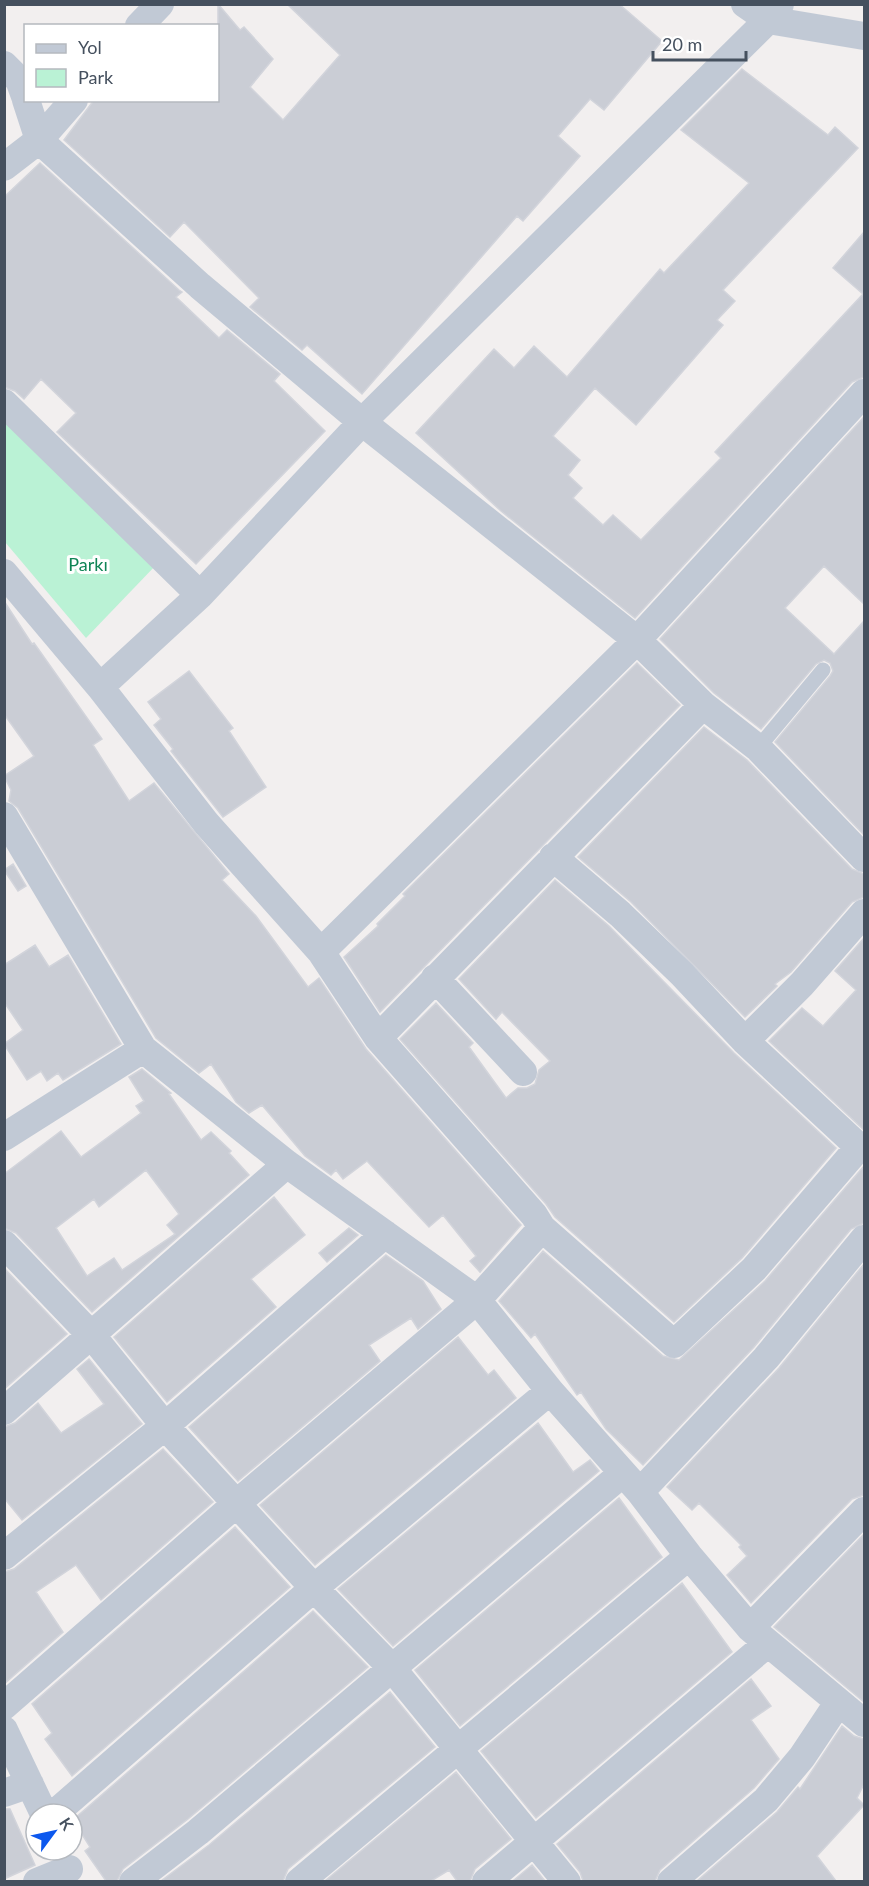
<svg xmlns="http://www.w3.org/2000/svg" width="869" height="1886" font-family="Lato,sans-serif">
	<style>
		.green { fill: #baf2d5 }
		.building { fill: #cacdd5; stroke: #d2d4db; stroke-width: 1.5; fill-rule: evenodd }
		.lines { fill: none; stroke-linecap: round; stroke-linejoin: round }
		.lane { stroke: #c1c9d5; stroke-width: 15 }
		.street { stroke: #c1c9d5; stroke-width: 28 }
		.labels { text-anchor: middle; stroke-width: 6; stroke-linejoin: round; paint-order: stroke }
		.park-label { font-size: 18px; fill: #108556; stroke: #fff }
	</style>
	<rect width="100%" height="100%" fill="#f2efef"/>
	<path class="green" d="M4 419 157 564 86 638 5 542Z"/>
	<path class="building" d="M218 4 240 30 244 27 273 59 250 87 283 120 340 55 287 4H619L662 41 604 110 590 99 558 136 580 156 523 221 517 216 362 394 307 345 302 350 250 307 259 298 184 222 170 237 64 140 94 100H218Z
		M742 69 828 135 835 127 858 148 723 290 735 301 717 320 723 325 636 425 595 388 553 436 580 460 568 475 582 488 573 498 603 525 613 515 641 540 721 458 715 452 863 294 833 268 864 232V377L852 382 635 618 501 511 416 433 494 349 514 368 534 346 567 377 660 269 664 273 749 183 681 130Z
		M40 163 179 290 182 292 176 297 219 338 227 330 280 374 274 381 325 431 196 564 57 432 76 413 41 379 24 399 15 391 4 387V197Z
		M864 417V604L824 566 785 608 834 654 864 621V835L775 742 830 676 833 671 830 663 824 660 816 664 761 729 714 693 660 639Z
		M4 601 32 644 34 643 102 739 93 745 129 801 154 783 229 874 222 880 256 916 308 987 319 978 366 1049 521 1225 480 1272 470 1261 476 1256 443 1215 429 1227 367 1161 343 1179 336 1170 331 1175 305 1156 262 1105 249 1113 236 1102 211 1064 199 1073 156 1038 18 808 9 801 11 790 4 776 34 756 4 714Z
		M637 663 680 705 380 1012 344 957 378 926 377 924 405 896 403 894Z
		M189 671 233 728 229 731 266 787 223 817 171 751 173 749 154 725 161 719 148 702Z
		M704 727 747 760 852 869 864 874V897L852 902 791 972 775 984 777 986 745 1017 631 902 578 857Z
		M13 864 26 886 18 891 4 870Z
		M555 880 609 926 734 1053 836 1148 742 1258 674 1322 555 1217 546 1204 400 1039 436 1003 473 1043 469 1047 506 1098 518 1088H527L535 1084 539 1070 550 1061 502 1012 496 1019 459 979Z
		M864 938V1130L769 1041 802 1008 823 1026 856 990 835 971Z
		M35 945 49 967 68 955 121 1044 63 1080 58 1073 47 1081 41 1071 27 1080 4 1044 23 1030 4 1002V965Z
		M142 1069 171 1093 169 1094 201 1140 211 1132 231 1151 229 1153 249 1175 92 1312 16 1233 4 1228V1174L61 1131 81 1157 141 1113 136 1106 144 1101 129 1077ZM146 1170 179 1214 167 1225 175 1234 122 1270 114 1258 87 1276 56 1228 94 1199 99 1207Z
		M864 1166V1223L851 1229 754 1347 643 1465 606 1429 581 1392 577 1395 535 1334 531 1338 499 1301 543 1251 663 1356 679 1360 765 1281Z
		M274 1197 305 1235 251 1279 276 1307 167 1402 114 1337Z
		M349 1228 358 1235 327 1262 319 1253Z
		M386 1255 423 1281 441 1309 418 1329 411 1318 369 1345 380 1361 238 1481 189 1427Z
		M864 1264V1495L852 1499 751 1603 727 1575 747 1556 739 1547 741 1545 699 1503 692 1510 667 1487 779 1368Z
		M4 1268 67 1334 4 1389Z
		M458 1337 488 1375 494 1370 516 1398 315 1565 260 1505Z
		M89 1359 142 1424 22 1520 4 1498V1427L15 1423 38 1403 61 1433 104 1404 77 1369Z
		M538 1423 573 1472 590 1460 599 1471 393 1646 338 1589Z
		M163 1449 213 1502 101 1600 76 1565 36 1592 63 1632 4 1684V1572L14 1569Z
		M619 1498 662 1557 460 1726 415 1670Z
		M235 1527 290 1587 72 1776 45 1739 52 1733 32 1704Z
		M864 1534V1702L774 1627Z
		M682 1583 732 1652 536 1818 481 1751Z
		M313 1611 368 1667 188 1819 123 1869 117 1881H106L85 1851 90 1847 73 1820Z
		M751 1679 771 1706 751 1720 779 1759 754 1788 660 1870 655 1881H583L580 1872 557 1844Z
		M390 1692 435 1747 288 1869 283 1881H161L209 1845Z
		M842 1726 854 1736 864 1739V1784L857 1798 864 1805 817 1856 836 1881H697L777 1812 798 1787 800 1789Z
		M456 1772 511 1839 475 1869 470 1881H457L449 1870 431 1881H325Z
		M4 1809H10L35 1865 4 1879Z
		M532 1865 545 1881H516L514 1880Z"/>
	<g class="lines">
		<path class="lane" d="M758 748 823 670"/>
		<path class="street" d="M745 4 768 20 864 36
			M139 26 160 4
			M4 65 19 80 26 99
			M26 100 39 140 200 286 362 422 637 640 703 705 758 748 864 858
			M4 167 39 140 74 100
			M4 403 200 595
			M4 573 100 687
			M4 816 143 1049 287 1164 477 1300 550 1391 640 1492 689 1556 750 1628 864 1723
			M553 857 620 914 682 974 745 1041 859 1147 754 1269 674 1344 542 1228 534 1215 378 1038 321 952 206 823 100 687 200 595 362 422 768 20 780 4
			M321 952 637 640 864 393
			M435 978 523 1072
			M378 1038 703 705
			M745 1041 802 984 864 913
			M4 1137 143 1049
			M4 1244 93 1337 165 1426 314 1588 391 1667 567 1882
			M4 1411 287 1164
			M640 1492 766 1358 864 1239
			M4 1556 165 1426 385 1234
			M750 1628 864 1511
			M4 1706 237 1503 477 1300 542 1228
			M4 1730 44 1814
			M4 1793 30 1784
			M54 1814 314 1588 550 1391
			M37 1882 69 1869
			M133 1882 198 1832 623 1473
			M299 1882 689 1556
			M486 1882 767 1644
			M671 1882 766 1800 802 1757 838 1703"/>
	</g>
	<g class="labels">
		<g class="park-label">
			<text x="88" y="571">Parkı</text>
		</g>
	</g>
	<rect width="869" height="1886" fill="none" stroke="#45505e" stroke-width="12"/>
	<rect x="24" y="24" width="195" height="78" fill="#ffffff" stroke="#b5b9bf" stroke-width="1.5"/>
	<rect x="36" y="44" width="30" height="9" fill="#c1c9d5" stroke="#b5b9bf" stroke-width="1.5"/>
	<text x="78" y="54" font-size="18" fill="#45505e">Yol</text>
	<rect x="36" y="69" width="30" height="18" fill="#baf2d5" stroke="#b5b9bf" stroke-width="1.5"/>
	<text x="78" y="84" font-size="18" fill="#45505e">Park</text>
	<g transform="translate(54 1832) rotate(57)"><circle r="28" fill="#ffffff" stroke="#b5b9bf" stroke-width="1.5"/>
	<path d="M0-4.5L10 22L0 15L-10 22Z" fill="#0c58ee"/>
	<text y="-9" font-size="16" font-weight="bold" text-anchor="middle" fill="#45505e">K</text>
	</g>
	<path d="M653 51v9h93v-9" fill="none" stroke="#45505e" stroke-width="3"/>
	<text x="662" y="51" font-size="18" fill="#45505e" stroke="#ffffff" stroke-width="4.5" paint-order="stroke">20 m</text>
</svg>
